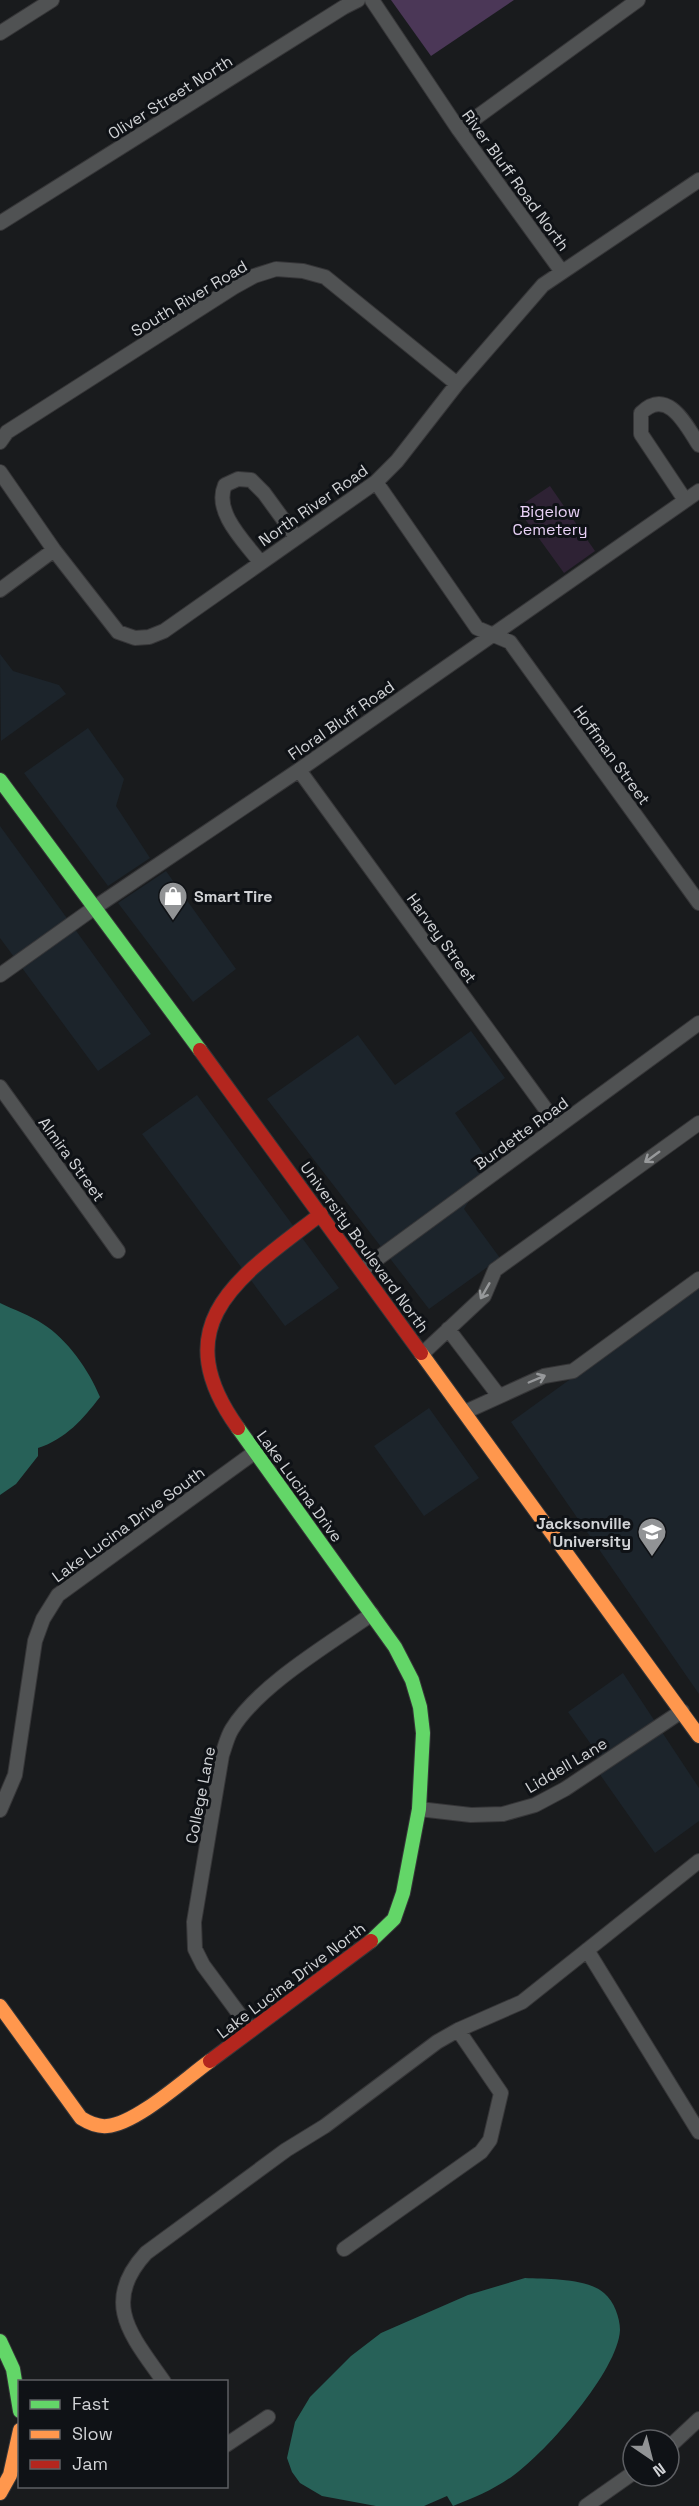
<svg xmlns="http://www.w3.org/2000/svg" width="699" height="2506" font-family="'Space Grotesk',sans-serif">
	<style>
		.built { fill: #1c242b }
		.green { fill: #2e2234 }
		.forest { fill: #4b3757 }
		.water { fill: #276158 }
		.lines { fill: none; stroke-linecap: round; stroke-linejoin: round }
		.street-casing { stroke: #363638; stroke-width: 16 }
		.fast-casing { stroke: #363638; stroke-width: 16 }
		.slow-casing { stroke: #363638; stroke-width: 16 }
		.jam-casing { stroke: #363638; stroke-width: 16 }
		.street { stroke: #505253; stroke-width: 14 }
		.fast { stroke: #63d668; stroke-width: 14 }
		.slow { stroke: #ff974d; stroke-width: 14 }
		.jam { stroke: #b3261e; stroke-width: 14 }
		.oneway { stroke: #97999b }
		.labels { text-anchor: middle; stroke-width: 6; stroke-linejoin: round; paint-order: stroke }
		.street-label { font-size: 16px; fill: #d1d3d6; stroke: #0f1216 }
		.park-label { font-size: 16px; fill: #ead2f8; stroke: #0f1216 }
		.poi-label { font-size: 16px; font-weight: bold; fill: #d1d3d6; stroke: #0f1216; text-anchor: start }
	</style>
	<rect width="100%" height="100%" fill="#191b1d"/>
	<path class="built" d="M0 654 13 671 59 685 66 694 1 741Z
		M88 728 124 779 116 806 150 858 108 886 24 773Z
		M0 826 151 1034 98 1071 0 938Z
		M166 871 236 969 193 1002 118 903Z
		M471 1031 505 1078 455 1113 491 1165 464 1209 500 1258 429 1309 267 1099 358 1035 395 1085Z
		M197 1095 339 1288 285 1326 142 1134Z
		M699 1286V1694L511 1422Z
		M429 1408 479 1478 424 1516 374 1446Z
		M623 1673 699 1788V1821L655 1853 601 1776 595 1750 568 1712Z"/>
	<path class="green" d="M550 486 595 551 564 573 517 508Z"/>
	<path class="forest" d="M391 0H514L431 56Z"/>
	<path class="water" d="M0 1303C14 1310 30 1315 43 1324 67 1339 89 1370 100 1397 83 1419 66 1439 38 1448V1456L16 1484 0 1495Z
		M525 2278C547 2279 587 2278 604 2293 614 2301 620 2318 620 2330 618 2371 546 2452 514 2475 495 2489 474 2498 453 2506L447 2496 424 2506H376L322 2496 300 2483 292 2472 287 2458 295 2422 310 2397 351 2356 381 2333 468 2295Z"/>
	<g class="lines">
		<g class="street-casing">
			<path id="street" d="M372 0 459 130 562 272
				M0 33 52 0
				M459 130 638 0
				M0 223 344 7 358 0
				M0 442 7 432 234 287 254 276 276 269 303 271 325 277 457 384
				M0 472 54 550 118 632 135 638 149 637 164 631 376 482 397 461 457 384 543 285 699 180
				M376 482 477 628 510 642 699 903
				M685 500 641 434V413C668 387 686 425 699 445
				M260 562C245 542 213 512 225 485L238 479 251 480 264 493 296 537
				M0 590 54 550
				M299 770 558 1126
				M0 975 94 908 299 770 699 491
				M0 1087 118 1251
				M362 1270 699 1023
				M448 1329 499 1396
				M422 1354 484 1296 495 1270 699 1123
				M465 1412 544 1376 573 1371 699 1279
				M419 1809 471 1815 503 1814 535 1805 565 1789 682 1711
				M0 1810 15 1775 35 1641 43 1619 58 1595 255 1452
				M587 1950 699 2132
				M251 2030 203 1965 195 1949 194 1922 222 1755C225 1747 227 1737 232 1729 258 1686 329 1644 372 1614
				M344 2249 481 2152 490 2140 501 2093 458 2030
				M164 2382C132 2336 100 2303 146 2253L286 2150 325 2126 437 2042 458 2030 522 2002 699 1861
				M226 2445 268 2417
				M669 2447 699 2419
				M586 2506 633 2473"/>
		</g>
		<g class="fast-casing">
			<path id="fast" d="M0 780 200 1050
				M238 1428 395 1647 412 1680 420 1707 423 1733 419 1809 403 1893 394 1919 371 1941
				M0 2341 13 2369 20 2411"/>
		</g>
		<g class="slow-casing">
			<path id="slow" d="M421 1353 699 1736
				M0 2006 81 2118C89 2123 97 2127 107 2126 136 2124 185 2079 210 2061
				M0 2493 10 2475 20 2430"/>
		</g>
		<g class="jam-casing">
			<path id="jam" d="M200 1050 421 1353
				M238 1428C162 1322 242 1275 321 1214
				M210 2061 371 1941"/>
		</g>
		<use href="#street" class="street"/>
		<use href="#fast" class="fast"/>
		<use href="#slow" class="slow"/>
		<use href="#jam" class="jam"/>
	</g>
	<defs><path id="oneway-shaft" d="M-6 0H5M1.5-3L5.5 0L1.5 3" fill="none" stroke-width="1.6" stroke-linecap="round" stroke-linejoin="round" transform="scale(1.5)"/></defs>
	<g class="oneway">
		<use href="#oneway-shaft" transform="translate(652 1157) rotate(144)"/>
		<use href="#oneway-shaft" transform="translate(485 1291) rotate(120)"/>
		<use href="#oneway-shaft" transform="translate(537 1379) rotate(-23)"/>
	</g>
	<defs>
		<g id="shop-pin" transform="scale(1.5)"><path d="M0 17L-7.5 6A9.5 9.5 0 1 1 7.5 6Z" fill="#919395" stroke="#0f1216"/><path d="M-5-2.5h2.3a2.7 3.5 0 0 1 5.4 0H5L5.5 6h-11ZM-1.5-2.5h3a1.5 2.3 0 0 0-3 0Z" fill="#fff"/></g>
		<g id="university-pin" transform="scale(1.5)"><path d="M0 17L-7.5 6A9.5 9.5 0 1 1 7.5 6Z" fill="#919395" stroke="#0f1216"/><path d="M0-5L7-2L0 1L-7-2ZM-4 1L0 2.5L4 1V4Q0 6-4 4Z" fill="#fff"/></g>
	</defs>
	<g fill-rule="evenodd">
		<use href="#shop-pin" x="173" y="896"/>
		<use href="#university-pin" x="652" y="1532"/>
	</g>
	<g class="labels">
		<g class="street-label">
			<text transform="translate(170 97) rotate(-32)" y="6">Oliver Street North</text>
			<text transform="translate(516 180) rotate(54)" y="6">River Bluff Road North</text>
			<text transform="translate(189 298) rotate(-31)" y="6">South River Road</text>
			<text transform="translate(313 505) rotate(-35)" y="6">North River Road</text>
			<text transform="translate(341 720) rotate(-35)" y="6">Floral Bluff Road</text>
			<text transform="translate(612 755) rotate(54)" y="6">Hoffman Street</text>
			<text transform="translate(442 938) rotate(54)" y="6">Harvey Street</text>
			<text transform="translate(521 1133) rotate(-36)" y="6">Burdette Road</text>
			<text transform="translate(72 1159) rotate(54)" y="6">Almira Street</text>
			<text transform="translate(365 1247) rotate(54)" y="6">University Boulevard North</text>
			<text transform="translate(300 1486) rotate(54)" y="6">Lake Lucina Drive</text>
			<text transform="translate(128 1524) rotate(-36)" y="6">Lake Lucina Drive South</text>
			<text transform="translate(566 1765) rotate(-31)" y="6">Liddell Lane</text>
			<text transform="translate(200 1795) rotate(-79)" y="6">College Lane</text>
			<text transform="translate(291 1980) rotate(-37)" y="6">Lake Lucina Drive North</text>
		</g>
		<g class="park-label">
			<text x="550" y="517">Bigelow<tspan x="550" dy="18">Cemetery</tspan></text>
		</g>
		<g class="poi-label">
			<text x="194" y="902">Smart Tire</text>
			<text x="631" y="1529" text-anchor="end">Jacksonville<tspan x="631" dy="18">University</tspan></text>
		</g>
	</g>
	<rect x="18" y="2380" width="210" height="108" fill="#0f1216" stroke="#5d5f63" stroke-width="1.5"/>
	<rect x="30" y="2400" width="30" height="9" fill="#63d668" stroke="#5d5f63" stroke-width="1.5"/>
	<text x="72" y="2410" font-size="18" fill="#d1d3d6">Fast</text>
	<rect x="30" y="2430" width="30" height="9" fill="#ff974d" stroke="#5d5f63" stroke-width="1.5"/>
	<text x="72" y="2440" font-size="18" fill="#d1d3d6">Slow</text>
	<rect x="30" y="2460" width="30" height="9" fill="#b3261e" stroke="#5d5f63" stroke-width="1.5"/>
	<text x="72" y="2470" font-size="18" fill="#d1d3d6">Jam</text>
	<g transform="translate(651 2458) rotate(145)"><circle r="28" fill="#0f1216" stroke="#5d5f63" stroke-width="1.5"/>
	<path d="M0-4.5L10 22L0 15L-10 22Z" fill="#919395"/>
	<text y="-9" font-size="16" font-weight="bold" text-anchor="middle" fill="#d1d3d6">N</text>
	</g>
</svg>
